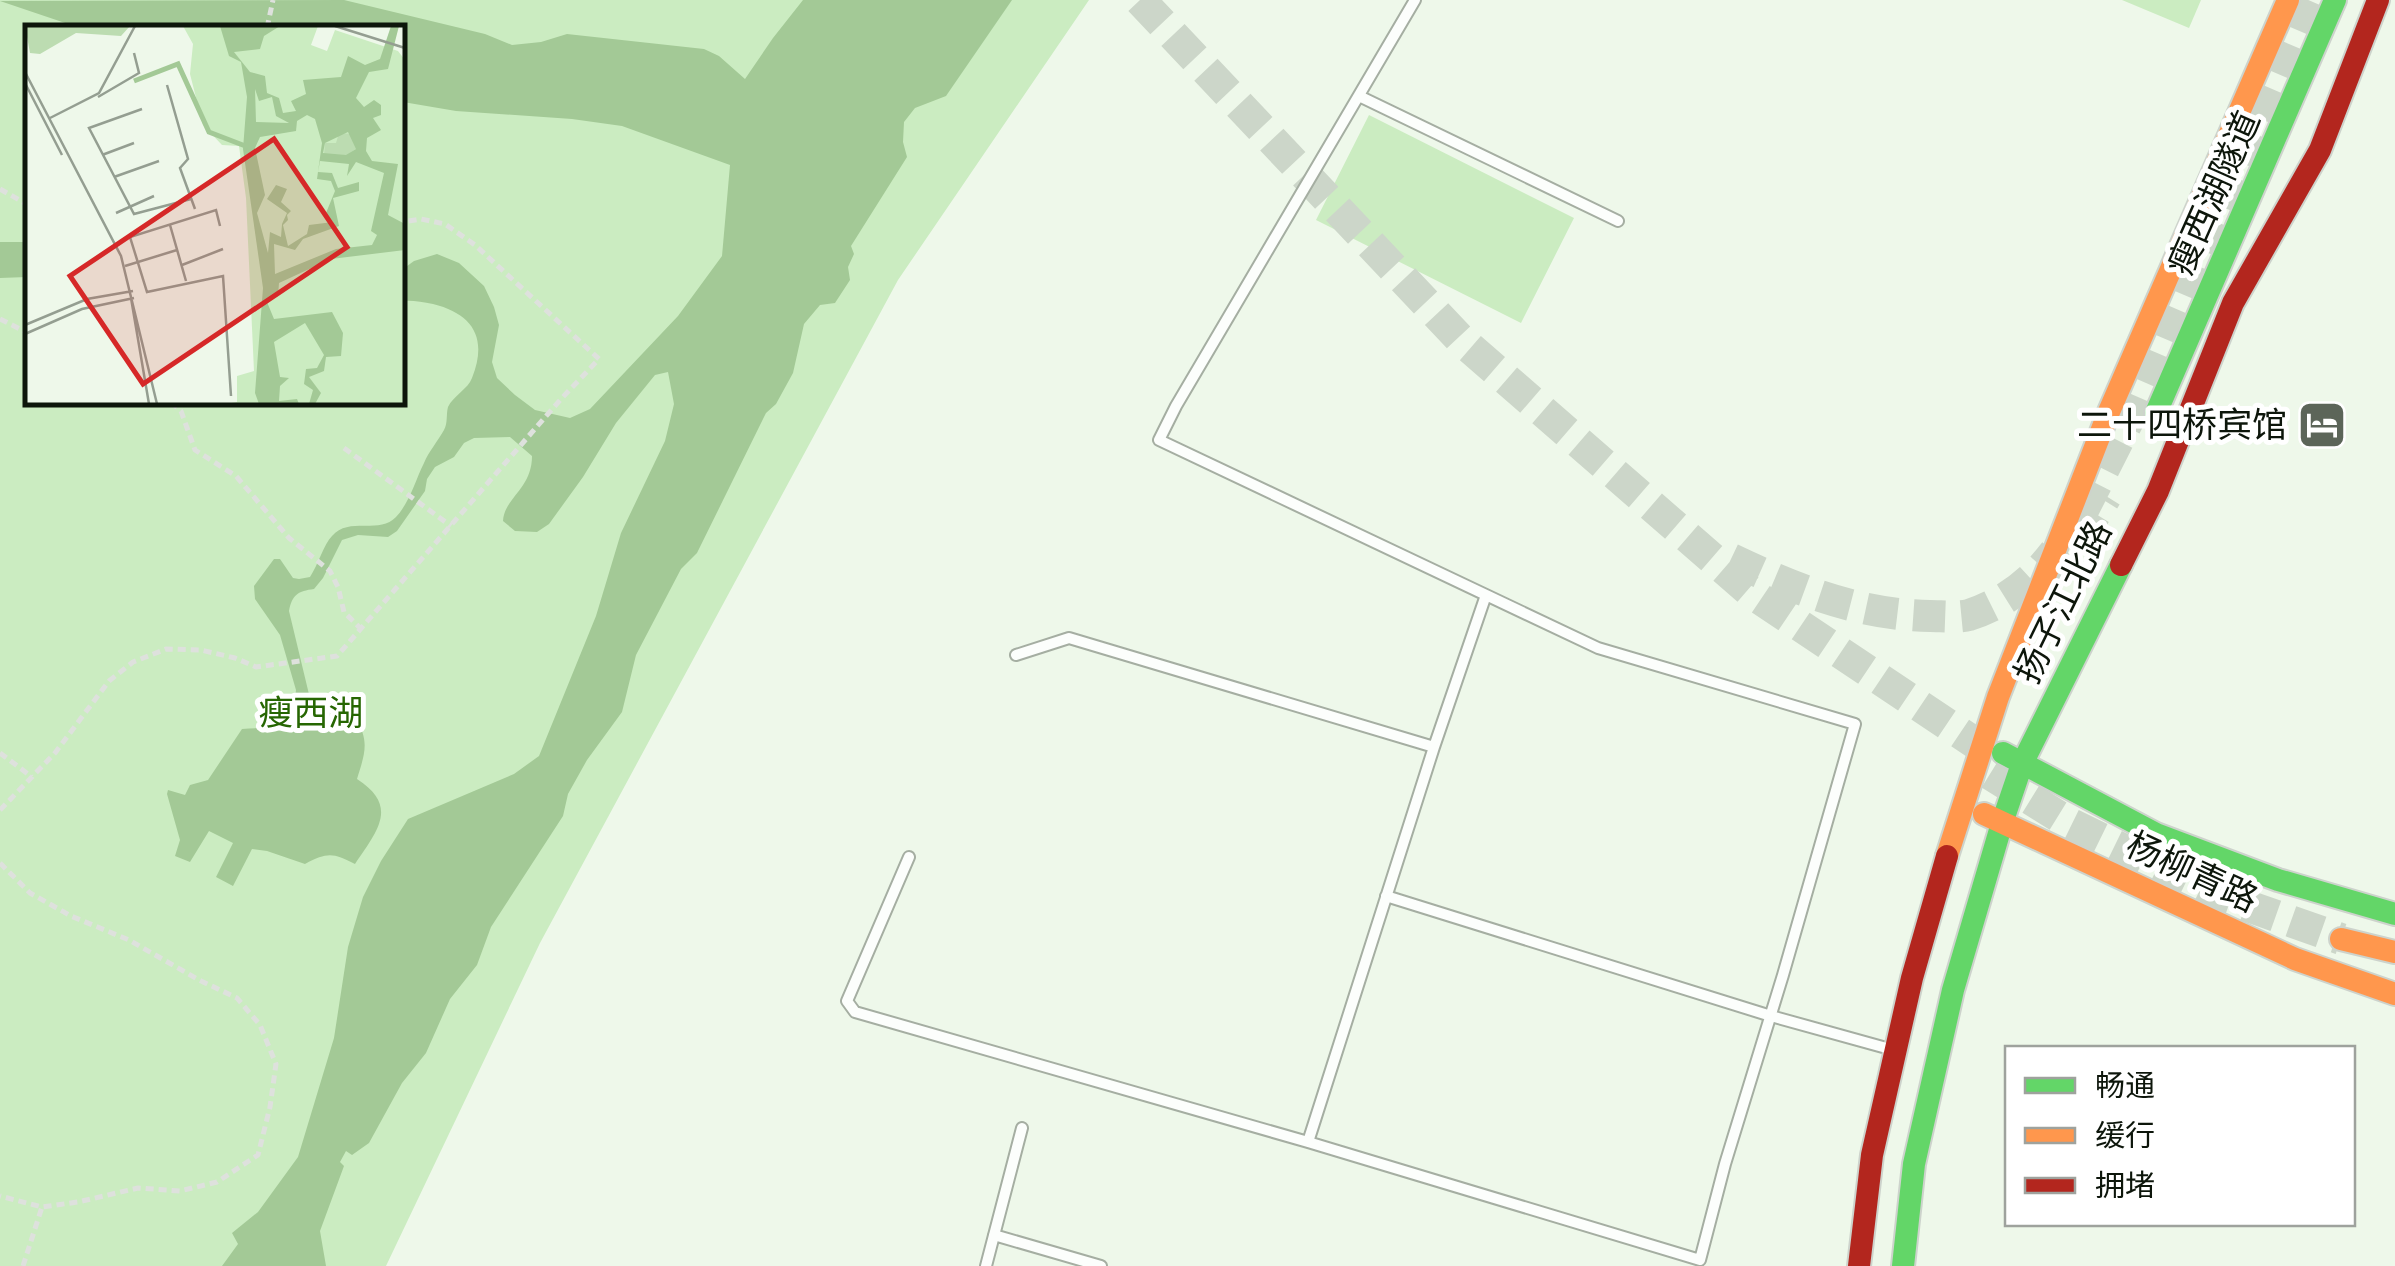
<svg xmlns="http://www.w3.org/2000/svg" width="2395" height="1266" font-family="'Varela Round','Noto Sans SC',sans-serif">
	<style>
		.green { fill: #cbecc1; fill-rule: evenodd }
		.water { fill: #a3c996 }
		.lines { fill: none; stroke-linecap: round; stroke-linejoin: round }
		.primary-tunnel { stroke: #ccd6c9; stroke-width: 32; stroke-dasharray: 32 16; stroke-linecap: butt }
		.lane-casing { stroke: #a5aea2; stroke-width: 14 }
		.fast-casing { stroke: #cdd3cc; stroke-width: 26 }
		.slow-casing { stroke: #cdd3cc; stroke-width: 26 }
		.jam-casing { stroke: #cdd3cc; stroke-width: 26 }
		.path { stroke: #dee1dd; stroke-width: 5; stroke-dasharray: 8 5; stroke-linecap: butt }
		.lane { stroke: #fcfefc; stroke-width: 10 }
		.fast { stroke: #63d668; stroke-width: 22 }
		.slow { stroke: #ff974d; stroke-width: 22 }
		.jam { stroke: #b3261e; stroke-width: 22 }
		.labels { text-anchor: middle; stroke-width: 10; stroke-linejoin: round; paint-order: stroke }
		.street-label { font-size: 35px; fill: #0d160b; stroke: #fff }
		.poi-label { font-size: 35px; fill: #0d160b; stroke: #fff; text-anchor: end }
		.park-label { font-size: 35px; fill: #266602; stroke: #fff }
		.inset-river { fill: none; stroke: #a3c996; stroke-width: 5 }
		.inset-road { fill: none; stroke: #949e91; stroke-width: 2.5 }
		.view { fill: #d62828; fill-opacity: 0.15; stroke: #d62828; stroke-width: 5 }
		.inset-edge { fill: none; stroke: #0d160b; stroke-width: 5 }
	</style>
	<rect width="100%" height="100%" fill="#eef8ea"/>
	<path class="green" d="M0 0H1089L898 280 540 943 386 1266H0ZM28 28H402V402H28Z
		M2122 0H2201L2189 28Z
		M1369 115 1574 218 1521 323 1316 220Z"/>
	<path class="water" d="M344 0 485 34 512 45 541 42 567 34 704 49 719 56 745 79 773 38 803 0H1012L946 96 915 108 904 122 903 142 907 157 851 246 854 254 848 267 850 280 835 303 820 305 804 324 793 373 776 404 766 413 697 553 681 569 636 655 622 712 587 760 568 794 563 816 491 927 477 965 450 999 426 1053 402 1083 369 1143 352 1155 346 1151 340 1162 344 1166 320 1231 326 1266H222L238 1244 232 1233 258 1212 298 1157 334 1038 348 947 363 897 381 861 408 819 514 774 539 756 596 616 621 533 665 441 674 404 668 372 655 375 616 423 583 477 549 524 537 532 515 531 503 521C504 498 532 489 532 456L510 437 474 438 464 443 454 457 435 467 427 479 425 491 397 531 388 537 358 535 342 540 323 578 314 589C298 591 292 595 289 611L313 711 325 718 355 717C370 741 365 753 357 779 399 806 378 830 355 864 333 853 328 852 305 864L267 851 252 849 233 886 216 877 233 843 209 831 190 862 175 856 180 840 167 794 168 790 185 795 190 785 208 780 242 729C258 727 274 730 289 723L294 706 296 690 280 635 255 599 254 586 274 559H280L293 578 299 579 310 577C318 565 324 544 332 536 349 516 379 535 396 517 410 502 415 481 424 463 429 451 438 441 444 430 448 423 446 414 448 407 453 396 468 389 472 378 488 338 473 314 433 304 422 302 412 300 403 301V269L414 261 437 254 459 263 484 286 494 307 499 325 492 362 497 378 515 395 535 410 570 418 590 409 678 316 722 256 730 165 622 126 572 119 456 111 403 102 402 28 77 27 0 1Z
		M0 242H27V277L0 278Z"/>
	<g class="lines">
		<path class="primary-tunnel" d="M1140 0 1461 340 1753 594 2002 761
			M2082 512 2138 401 2310 0
			M1731 559C1794 589 1859 615 1930 616 1942 616 1957 618 1969 615 2004 604 2033 581 2055 552
			M2048 578 2077 543 2106 496
			M1990 774 2071 824 2214 894 2341 939"/>
		<g class="lane-casing">
			<path id="lane" d="M1359 96 1618 221
				M1016 655 1069 638 1434 747
				M909 857 847 1001 855 1012 1308 1142 1700 1260 1725 1164 1783 975 1855 724 1598 648 1159 440 1176 406 1415 0
				M1386 896 1771 1016 1890 1049
				M1308 1142 1434 747 1486 595
				M994 1235 1101 1266
				M986 1266 1022 1128"/>
		</g>
		<g class="fast-casing">
			<path id="fast" d="M2156 413 2335 0
				M2003 753 2156 834 2278 880 2395 914
				M1903 1266 1914 1164 1953 990 2002 823 2022 764 2121 565"/>
		</g>
		<g class="slow-casing">
			<path id="slow" d="M1984 814 2295 959 2395 994
				M1947 856 1998 697 2108 414 2288 0
				M2341 939 2395 952"/>
		</g>
		<g class="jam-casing">
			<path id="jam" d="M2121 565 2158 491 2233 303 2320 150 2378 0
				M1859 1266 1872 1155 1912 978 1947 856"/>
		</g>
		<path class="path" d="M267 28 273 0
			M0 189 28 205
			M0 319 28 333
			M171 402 181 411 195 450 236 476 289 538 330 571 338 587 344 612 362 630
			M344 448 451 526
			M0 753 32 777
			M0 810 55 753 109 681 133 662 166 649 201 650 235 658 256 667 337 656 561 399 599 359 475 245 445 224 421 219 402 222
			M0 863 30 893 71 916 129 940 199 980 237 998 260 1025 276 1064 270 1107 258 1155 217 1182 180 1191 138 1188 78 1202 42 1207 0 1196
			M23 1266 42 1207"/>
		<use href="#lane" class="lane"/>
		<use href="#fast" class="fast"/>
		<use href="#slow" class="slow"/>
		<use href="#jam" class="jam"/>
	</g>
	<defs>
		<g id="hotel-square" transform="scale(2.5)"><rect x="-9" y="-9" width="18" height="18" rx="4" fill="#5c6559" stroke="#fff"/><path d="M-6-4.5h1.5V1H6V5H4.5V3h-9V5H-6ZM-4 0a1.8 1.8 0 1 1 3.6 0ZM.5 0V-2.5h3Q6-2.5 6 0Z" fill="#fff"/></g>
	</defs>
	<g fill-rule="evenodd">
		<use href="#hotel-square" x="2322" y="425"/>
	</g>
	<g class="labels">
		<g class="street-label">
			<text transform="translate(2214 193) rotate(-66)" y="12">瘦西湖隧道</text>
			<text transform="translate(2063 602) rotate(-64)" y="12">扬子江北路</text>
			<text transform="translate(2192 872) rotate(25)" y="12">杨柳青路</text>
		</g>
		<g class="poi-label">
			<text x="2287" y="437">二十四桥宾馆</text>
		</g>
		<g class="park-label">
			<text x="311" y="725">瘦西湖</text>
		</g>
	</g>
	<g transform="translate(25 25)">
		<rect width="380" height="380" fill="#eef8ea"/>
		<path d="M158 1H293L286 20 302 26 310 5 373 26 380 35V379H201L212 377V351L229 346 221 173 214 121 197 120 178 100 165 49 168 19Z" fill="#cbecc1"/>
		<path d="M0 1H105L96 11 51 8 15 29 5 28ZM314 108 328 109 332 123 318 133 299 130 300 118H311Z" fill="#bcdcb1"/>
		<path d="M195 1H255L239 11 235 24 209 27 225 47 240 51 242 68 254 73 258 88 271 86 266 76 281 69 278 55 316 52 323 31 340 40 355 34 366 1H374L363 44 344 47 331 73 339 82 349 75 356 80V90L348 93 356 105 342 113 341 126 347 136 373 139 363 190 380 199V225L306 234 254 258 253 271 242 277 249 294 307 287 318 308 316 331 301 332 299 346 284 352 296 368 290 379H284L288 365 279 359 281 344 292 343 299 330 280 298 249 317 255 352 264 353 255 361 254 376 272 374 274 379H234L230 368 238 263 218 124 222 72 216 37 204 31ZM230 64 234 76 247 72 251 91 264 98 231 97ZM282 90 290 94 297 118 292 154 306 156 310 166 301 188 308 197 284 200 282 209 263 221 258 200 263 195 262 190 266 186 256 177 262 164 251 160 242 174 262 188 257 199 256 212 245 207 243 228 232 188 240 170 230 123 235 112 271 106 272 96ZM323 107 331 124 321 130 298 128 300 118ZM295 136 324 139 322 151 331 137 359 148 346 206 352 210 347 220 311 224 250 249 249 219 270 225 278 214 314 201 308 173 334 166V157L313 163 307 148 293 147Z" fill="#a3c996" fill-rule="evenodd"/>
		<path class="inset-river" d="M109 56 153 39 184 107 223 122"/>
		<path class="inset-road" d="M310 1 380 23M0 47 96 231 132 379M0 58 37 130M142 60 163 134 155 143 170 184M73 72 114 48 109 28M117 84 64 103 109 189 166 174M25 93 74 68 110 1M77 130 109 118M89 152 134 136M91 188 129 171M145 200 161 256M195 201 191 185 105 212 122 267 198 251 206 371M157 240 198 224M100 241 152 225M106 273 124 379M0 300 62 274 108 266M0 309 57 284 109 273"/>
		<path class="view" d="M249 114 322 222 118 359 45 251Z"/>
		<rect width="380" height="380" class="inset-edge"/>
	</g>
	<rect x="2005" y="1046" width="350" height="180" fill="#ffffff" stroke="#9ea29d" stroke-width="2.5"/>
	<rect x="2025" y="1078" width="50" height="15" fill="#63d668" stroke="#9ea29d" stroke-width="2.5"/>
	<text x="2095" y="1096" font-size="30" fill="#0d160b">畅通</text>
	<rect x="2025" y="1128" width="50" height="15" fill="#ff974d" stroke="#9ea29d" stroke-width="2.5"/>
	<text x="2095" y="1146" font-size="30" fill="#0d160b">缓行</text>
	<rect x="2025" y="1178" width="50" height="15" fill="#b3261e" stroke="#9ea29d" stroke-width="2.5"/>
	<text x="2095" y="1196" font-size="30" fill="#0d160b">拥堵</text>
</svg>
